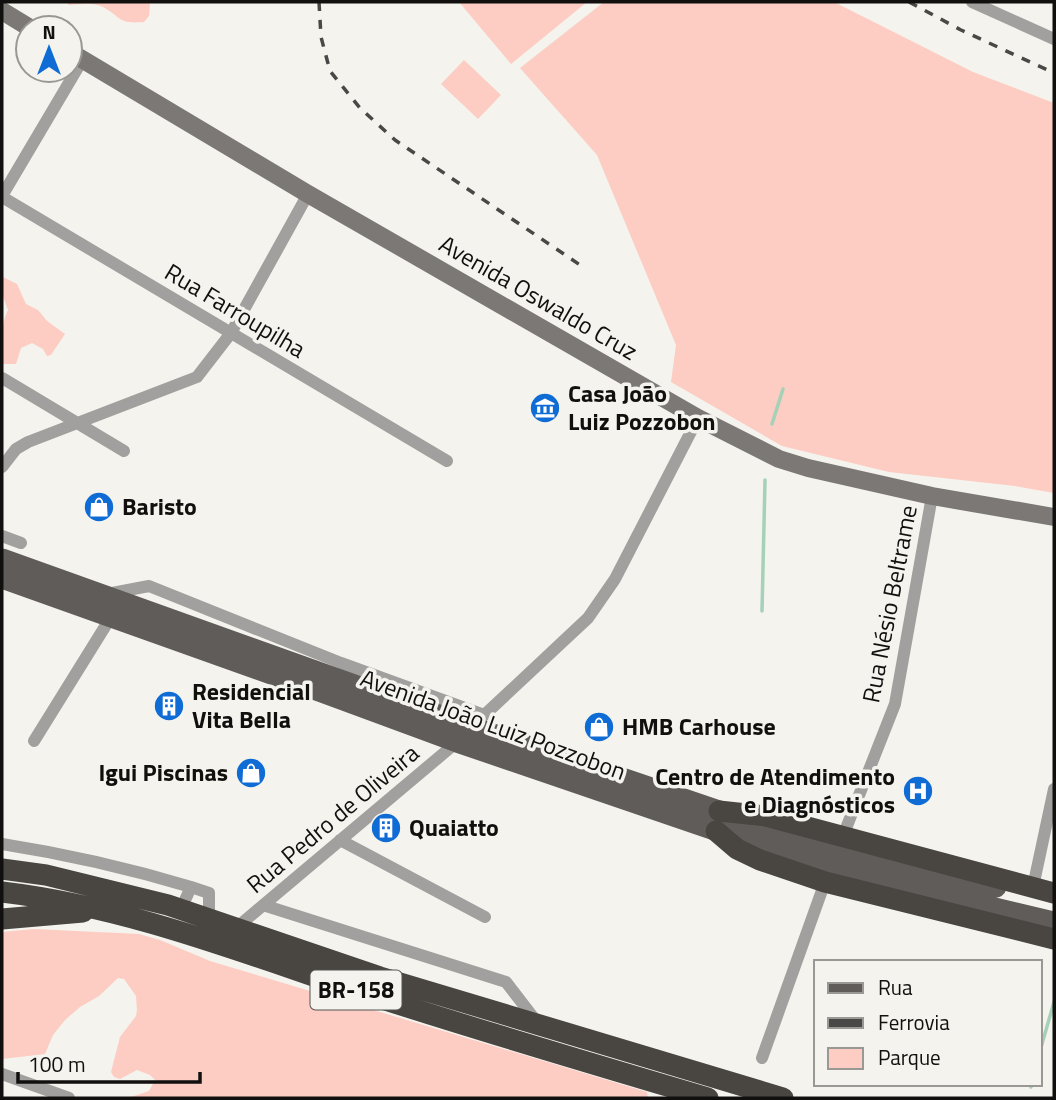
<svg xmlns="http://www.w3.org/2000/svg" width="1056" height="1100" font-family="'Titillium Web',sans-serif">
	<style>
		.green { fill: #fdccc2 }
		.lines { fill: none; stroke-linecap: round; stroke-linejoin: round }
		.stream { stroke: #a5d1b8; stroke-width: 3.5 }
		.street { stroke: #a2a09e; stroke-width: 12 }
		.secondary { stroke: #7b7876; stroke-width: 18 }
		.primary { stroke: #605c59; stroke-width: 21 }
		.highway { stroke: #494541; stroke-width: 21 }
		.rail { stroke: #494846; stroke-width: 3.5; stroke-dasharray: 9 9; stroke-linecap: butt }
		.labels { text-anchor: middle; stroke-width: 7; stroke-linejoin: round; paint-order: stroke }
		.shield { fill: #f4f3ed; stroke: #555452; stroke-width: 2 }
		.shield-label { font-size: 23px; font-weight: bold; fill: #11100f }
		.street-label { font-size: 24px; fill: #11100f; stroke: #f4f3ed }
		.poi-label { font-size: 24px; font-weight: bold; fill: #11100f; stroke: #f4f3ed; text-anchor: start }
	</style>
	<rect width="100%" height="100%" fill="#f4f3ed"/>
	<path class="green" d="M67 2H150L149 16 144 22C117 24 123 18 103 7 94 2 80 4 69 5Z
		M459 2H587L511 64Z
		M604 2H834L973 72 1054 103V493L1015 486 889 472 782 446 671 382 676 345 597 155 520 68Z
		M464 60 501 95 478 119 441 84Z
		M2 273 3 277 17 284 26 304 38 310 47 321 65 334 51 355 47 356 43 349 32 343 21 348 16 364H2C2 346 0 326 8 310L2 294Z
		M34 929 139 934 160 940 210 961 647 1092 648 1098H128L149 1091 155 1080 150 1075 137 1070 120 1079 114 1077 111 1072 120 1037 136 1016 137 1010 136 996 124 979 118 978 99 996 80 1007 65 1020 53 1035 45 1054 2 1059V932Z"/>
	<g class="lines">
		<path class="stream" d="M772 424 783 389
			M762 611 765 480
			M1040 1051 1054 1002
			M1031 1087 1032 1084"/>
		<path class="street" d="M972 2 1054 39
			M2 196 83 59
			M2 197 447 461
			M2 378 124 451
			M2 467 16 449 28 442 197 377 231 333 308 194
			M2 536 21 543
			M107 594 149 586 341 663 484 715
			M479 720 588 618 615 579 698 418
			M34 741 111 617
			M843 836 895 704 932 496
			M340 840 485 917
			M2 844C66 854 128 868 191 887
			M1033 887 1054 789
			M263 905 506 982 536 1021
			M181 909 191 887 209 893V918
			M236 928 457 742
			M762 1058 825 882
			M2 1074 69 1098"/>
		<path class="secondary" d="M2 11 30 28
			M70 52 308 194 698 418 779 459 808 468 932 496 1054 517"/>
		<path class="primary" d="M2 559 472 727 719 811 841 851 996 887
			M2 578 322 692 457 742 776 851 835 870 1054 922"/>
		<path class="highway" d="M719 811 766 816 1054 893
			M716 831 737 849 760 860 825 882 1054 939
			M2 869 46 875 168 905 380 977 783 1098
			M2 892C130 907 251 956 373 996 484 1032 596 1065 708 1098
			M2 919 83 912"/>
		<path class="rail" d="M319 2 321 37 330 71 360 108 395 140 586 269
			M909 2 961 30 1054 73"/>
	</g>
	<defs>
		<g id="museum-disc" transform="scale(1.575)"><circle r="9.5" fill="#106cd5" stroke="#f4f3ed"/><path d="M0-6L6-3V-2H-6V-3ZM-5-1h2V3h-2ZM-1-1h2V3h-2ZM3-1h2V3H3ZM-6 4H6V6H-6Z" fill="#fff"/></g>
		<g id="shop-disc" transform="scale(1.575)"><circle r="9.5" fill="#106cd5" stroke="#f4f3ed"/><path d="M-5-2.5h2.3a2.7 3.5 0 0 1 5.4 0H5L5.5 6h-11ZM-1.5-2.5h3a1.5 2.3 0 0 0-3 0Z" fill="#fff"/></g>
		<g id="building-disc" transform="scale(1.575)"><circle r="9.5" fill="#106cd5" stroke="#f4f3ed"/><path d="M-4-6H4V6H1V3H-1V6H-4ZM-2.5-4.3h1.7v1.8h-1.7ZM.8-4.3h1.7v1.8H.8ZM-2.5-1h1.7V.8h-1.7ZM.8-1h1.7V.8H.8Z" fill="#fff"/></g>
		<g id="hospital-disc" transform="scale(1.575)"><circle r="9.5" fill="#106cd5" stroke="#f4f3ed"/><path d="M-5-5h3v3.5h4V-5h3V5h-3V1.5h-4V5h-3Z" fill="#fff"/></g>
	</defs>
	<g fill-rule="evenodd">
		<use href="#museum-disc" x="545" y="408"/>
		<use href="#shop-disc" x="99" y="507"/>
		<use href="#building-disc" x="169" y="706"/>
		<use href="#shop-disc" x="599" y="727"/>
		<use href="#shop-disc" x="251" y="773"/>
		<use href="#hospital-disc" x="918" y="791"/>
		<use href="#building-disc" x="386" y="828"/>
	</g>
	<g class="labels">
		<rect class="shield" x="310.5" y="970.5" width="91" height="39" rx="5"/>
		<g class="shield-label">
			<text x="356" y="998">BR-158</text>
		</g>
		<g class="street-label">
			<text transform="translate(538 298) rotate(30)" y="8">Avenida Oswaldo Cruz</text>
			<text transform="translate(235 311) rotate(31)" y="8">Rua Farroupilha</text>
			<text transform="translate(890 604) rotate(-79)" y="8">Rua Nésio Beltrame</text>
			<text transform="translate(493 725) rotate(20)" y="8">Avenida João Luiz Pozzobon</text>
			<text transform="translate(333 819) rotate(-40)" y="8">Rua Pedro de Oliveira</text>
		</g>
		<g class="poi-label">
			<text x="568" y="402">Casa João<tspan x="568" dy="28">Luiz Pozzobon</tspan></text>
			<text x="122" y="515">Baristo</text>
			<text x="192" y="700">Residencial<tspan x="192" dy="28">Vita Bella</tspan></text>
			<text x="622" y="735">HMB Carhouse</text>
			<text x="228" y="781" text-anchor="end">Igui Piscinas</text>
			<text x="895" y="785" text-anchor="end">Centro de Atendimento<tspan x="895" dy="28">e Diagnósticos</tspan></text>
			<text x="409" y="836">Quaiatto</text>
		</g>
	</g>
	<rect width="1056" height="1100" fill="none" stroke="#11100f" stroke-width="7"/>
	<rect x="814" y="960" width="228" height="126" fill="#f4f3ed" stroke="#999894" stroke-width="2"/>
	<rect x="828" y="983" width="35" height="10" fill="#605c59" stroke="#999894" stroke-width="2"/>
	<text x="878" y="995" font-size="21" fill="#11100f">Rua</text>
	<rect x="828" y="1018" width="35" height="10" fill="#494846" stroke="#999894" stroke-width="2"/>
	<text x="878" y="1030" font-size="21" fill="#11100f">Ferrovia</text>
	<rect x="828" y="1048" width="35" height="21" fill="#fdccc2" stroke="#999894" stroke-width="2"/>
	<text x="878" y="1065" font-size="21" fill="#11100f">Parque</text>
	<g transform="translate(49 49)"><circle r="33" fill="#f4f3ed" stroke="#999894" stroke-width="2"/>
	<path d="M0-5L12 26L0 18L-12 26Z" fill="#106cd5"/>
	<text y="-10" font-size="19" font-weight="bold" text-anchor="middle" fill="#11100f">N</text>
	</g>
	<path d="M18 1072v10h182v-10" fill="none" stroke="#11100f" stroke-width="3.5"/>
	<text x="28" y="1072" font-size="21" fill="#11100f" stroke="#f4f3ed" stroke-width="5" paint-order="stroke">100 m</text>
</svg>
